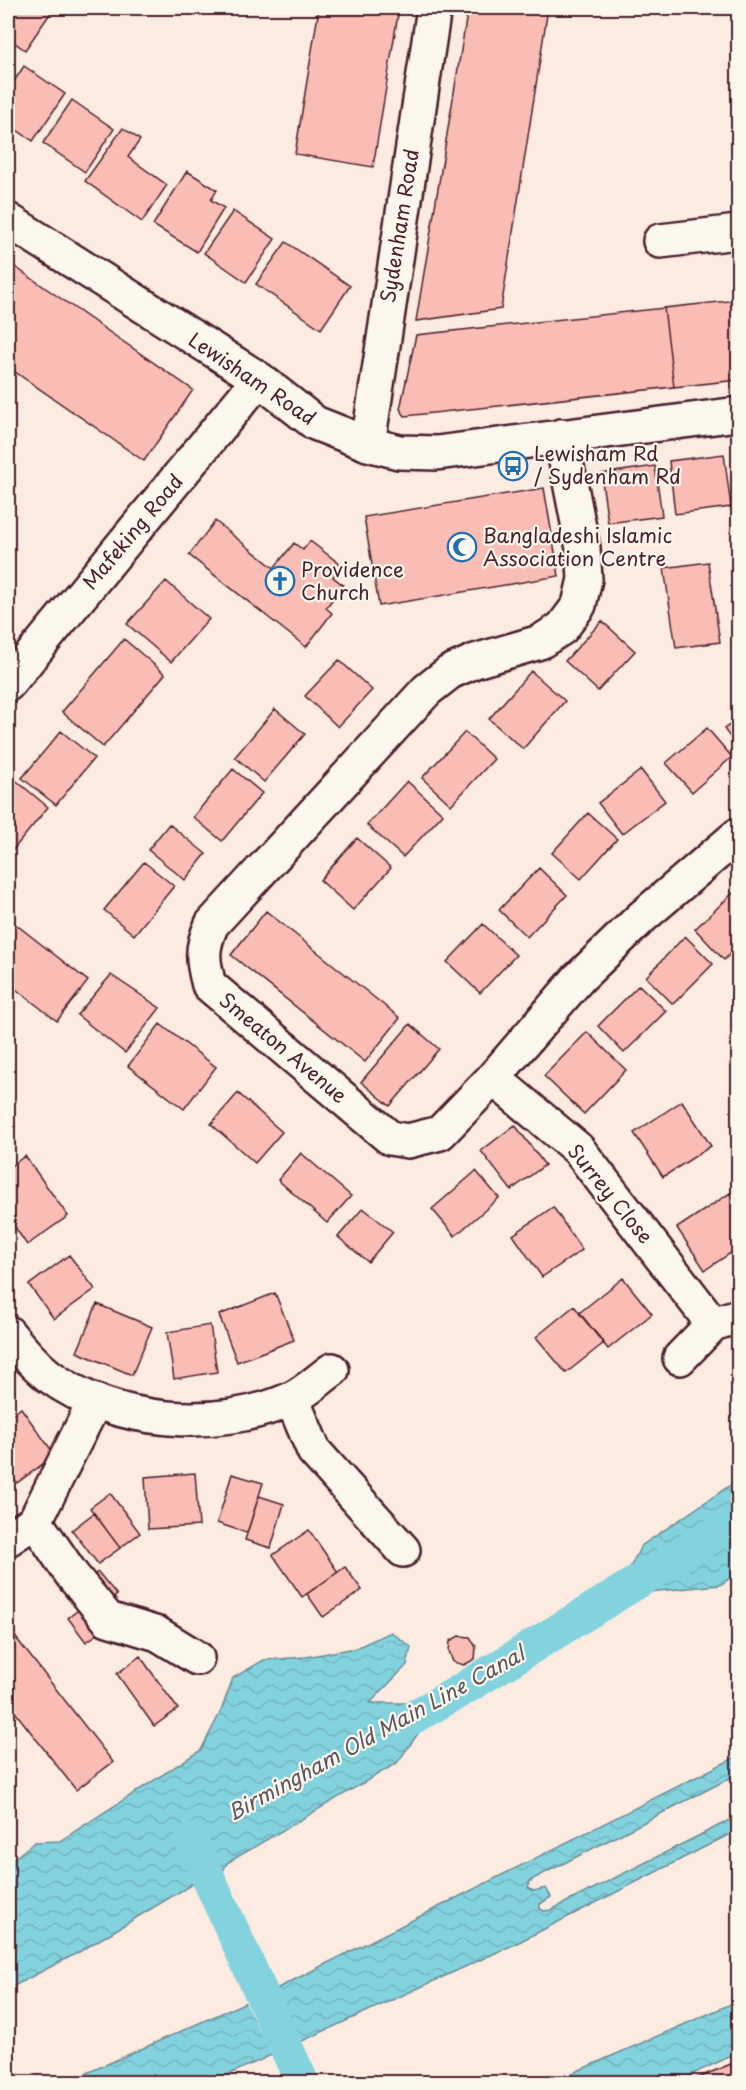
<svg xmlns="http://www.w3.org/2000/svg" width="746" height="2090" font-family="'Playpen Sans',sans-serif">
	<style>
		.water { fill: url(#water-waves); stroke: #6c8b96; stroke-width: 1.5 }
		.pier { fill: #fbebe1 }
		.lines { fill: none; stroke-linecap: round; stroke-linejoin: round }
		.canal { stroke: #83d3de; stroke-width: 34 }
		.building { fill: #f9bdb5; stroke: #4a1f2b; stroke-width: 1.5 }
		.minor-casing { stroke: #4a1f2b; stroke-width: 38 }
		.minor { stroke: #fbf7ec; stroke-width: 33 }
		.labels { text-anchor: middle; stroke-width: 4.5; stroke-linejoin: round; paint-order: stroke }
		.street-label { font-size: 20px; fill: #4a1f2b; stroke: #fbf7ec }
		.poi-label { font-size: 20px; fill: #4a1f2b; stroke: #fbf7ec; text-anchor: start }
		.water-label { font-size: 21px; font-style: italic; fill: #5b5561; stroke: #fbf7ec }
	</style>
	<defs>
		<pattern id="water-waves" width="16" height="10" patternUnits="userSpaceOnUse" patternTransform="scale(1.5)"><rect width="16" height="10" fill="#83d3de"/><path d="M0 5q4-4 8 0t8 0" fill="none" stroke="#73b5bf"/></pattern>
	</defs>
	<rect width="100%" height="100%" fill="#fbebe1"/>
	<filter id="ink" filterUnits="userSpaceOnUse"><feTurbulence type="fractalNoise" baseFrequency=".0167" numOctaves="2"/><feDisplacementMap in="SourceGraphic" scale="12" xChannelSelector="R" yChannelSelector="G"/><feConvolveMatrix kernelMatrix="1 2 1 2 8 2 1 2 1" color-interpolation-filters="sRGB"/></filter>
	<g filter="url(#ink)">
		<path class="water" d="M738 1480V1573L720 1585 616 1595 641 1546Z
			M391 1632 411 1647 407 1665 370 1703H440L397 1763 227 1863 220 1877 204 1886 194 1883 79 1952 8 1989V1863L35 1842 60 1841 201 1750 221 1711 233 1678 264 1660 306 1657 356 1648Z
			M738 1756V1774L535 1878 530 1882 528 1888 533 1891 546 1888 551 1897 540 1904V1909L544 1911 551 1910 738 1816V1830L513 1945 212 2082H67L278 1988Z
			M738 2001V2053L675 2082H552Z"/>
		<path class="pier" d="M275 1985 303 2044 273 2058 244 1999Z"/>
		<g class="lines">
			<path class="canal" d="M399 1725 455 1694 738 1520
				M191 1840 302 2082"/>
		</g>
		<path class="building" d="M8 8H54L25 50 8 38Z
			M319 8H399L373 167 295 154Z
			M468 8H548L501 309 416 321Z
			M24 66 65 94 33 141 8 124V90Z
			M72 100 114 129 85 172 43 143Z
			M123 128 140 140 128 157 167 185 142 222 85 181Z
			M187 171 217 190 211 200 224 208 197 252 153 225Z
			M233 211 275 239 246 282 204 253Z
			M286 242 350 286 321 329 256 284Z
			M8 262 193 390 144 461 8 367Z
			M738 300V380L405 416 400 409 416 335Z
			M738 300V380L674 387 664 308Z
			M724 454 731 507 675 514 669 461Z
			M655 466 662 516 608 523 601 474Z
			M544 488 559 576 379 606 364 517Z
			M215 521 274 568 294 543 303 550 310 541 341 565 333 577 343 585 326 608 332 613 306 647 189 555Z
			M708 562 720 642 676 648 664 568Z
			M166 581 209 619 171 662 127 624Z
			M602 621 635 651 598 691 565 661Z
			M124 639 165 674 103 747 62 712Z
			M339 660 372 690 338 727 305 696Z
			M531 671 565 701 523 749 489 719Z
			M275 709 305 734 264 782 235 757Z
			M738 719V748L724 729Z
			M707 728 732 757 692 792 666 763Z
			M61 731 94 758 56 805 22 778Z
			M465 732 494 759 451 805 422 778Z
			M233 769 262 793 222 841 193 817Z
			M641 770 665 801 622 834 598 803Z
			M13 778 48 807 8 856V785Z
			M407 781 443 814 403 857 367 825Z
			M588 813 617 839 581 879 552 853Z
			M169 824 206 854 185 880 148 850Z
			M357 838 391 868 353 910 320 880Z
			M144 862 174 886 134 935 104 910Z
			M539 868 567 895 527 937 499 910Z
			M734 892 738 896V946L724 960 695 929Z
			M266 911 400 1018 365 1062 231 955Z
			M9 919 88 981 57 1021 8 983Z
			M483 924 516 955 480 993 447 962Z
			M685 936 713 964 673 1004 646 977Z
			M111 975 160 1008 125 1053 77 1015Z
			M639 985 666 1011 624 1053 598 1026Z
			M160 1024 216 1067 184 1109 128 1066Z
			M410 1024 439 1049 390 1106 361 1082Z
			M587 1032 626 1070 584 1114 544 1076Z
			M238 1093 282 1132 255 1163 211 1124Z
			M682 1101 711 1146 663 1177 634 1133Z
			M515 1125 545 1165 511 1190 481 1151Z
			M301 1153 351 1196 327 1223 278 1180Z
			M25 1156 68 1216 27 1245 8 1217V1168Z
			M476 1171 499 1198 455 1236 432 1209Z
			M730 1193 737 1204 738 1203V1248L705 1270 677 1228Z
			M553 1207 582 1250 542 1277 513 1235Z
			M363 1208 393 1232 368 1262 338 1237Z
			M69 1255 95 1289 54 1319 29 1285Z
			M623 1278 652 1314 608 1349 579 1313Z
			M275 1293 294 1340 237 1362 219 1315Z
			M97 1304 152 1327 132 1375 77 1352Z
			M574 1306 604 1343 566 1373 536 1337Z
			M210 1325 217 1372 174 1379 167 1332Z
			M21 1408 55 1455 17 1483 8 1470V1417Z
			M195 1473 199 1526 148 1529 145 1477Z
			M232 1474 263 1483 247 1533 217 1523Z
			M110 1493 140 1533 120 1548 90 1508Z
			M259 1496 284 1504 271 1548 245 1540Z
			M94 1513 120 1548 98 1564 72 1530Z
			M309 1530 338 1572 302 1597 273 1555Z
			M345 1567 362 1590 323 1617 307 1594Z
			M98 1572 117 1595 103 1605 84 1582Z
			M81 1608 99 1633 86 1642 68 1618Z
			M13 1634 113 1762 76 1790 8 1703V1639Z
			M459 1636 470 1637 476 1647 475 1659 464 1665 453 1662 449 1651 450 1641Z
			M140 1656 178 1709 154 1726 117 1674Z
			M738 2061V2082H688Z"/>
		<g class="lines">
			<g class="minor-casing">
				<path id="minor" d="M8 220 259 379 315 423 368 444 399 452 437 453 738 414
					M660 241 738 232
					M561 436 583 548 585 579 579 605 562 628 540 642 475 661 450 672 427 690 212 924C201 948 202 959 209 985L390 1138 408 1141 440 1133 493 1078 578 979 642 917 738 835
					M368 444 434 8
					M8 684 259 379
					M493 1078 578 1149 713 1324
					M8 1333C20 1348 34 1364 49 1376 114 1424 218 1432 291 1399 305 1393 319 1379 332 1370
					M680 1358 713 1324 738 1316
					M292 1399 314 1451 403 1550
					M35 1521 72 1575 108 1619 158 1634 197 1658
					M8 1539 35 1521 95 1401"/>
			</g>
			<use href="#minor" class="minor"/>
		</g>
	</g>
	<defs>
		<g id="bus-ring" transform="scale(1.5)"><circle r="9.5" fill="#fbf7ec" stroke="#1f6fb2" stroke-width="1.5"/><path d="M-5-6H5V4H4V6H2V4H-2V6H-4V4H-5ZM-3.5-4V0h7V-4ZM-3.5 1.2v1.5H-2V1.2ZM2 1.2v1.5H3.5V1.2Z" fill="#1f6fb2"/></g>
		<g id="mosque-ring" transform="scale(1.5)"><circle r="9.5" fill="#fbf7ec" stroke="#1f6fb2" stroke-width="1.5"/><path d="M3.5-4.9A6 6 0 1 0 3.5 4.9A5 5 0 1 1 3.5-4.9Z" fill="#1f6fb2"/></g>
		<g id="church-ring" transform="scale(1.5)"><circle r="9.5" fill="#fbf7ec" stroke="#1f6fb2" stroke-width="1.5"/><path d="M-1.2-6h2.4v3.5h3.3v2.4h-3.3V6h-2.4V-.1h-3.3v-2.4h3.3Z" fill="#1f6fb2"/></g>
	</defs>
	<g fill-rule="evenodd">
		<use href="#bus-ring" x="513" y="466"/>
		<use href="#mosque-ring" x="462" y="547"/>
		<use href="#church-ring" x="280" y="581"/>
	</g>
	<g class="labels">
		<g class="street-label">
			<text transform="translate(400 226) rotate(-81)" y="7">Sydenham Road</text>
			<text transform="translate(252 379) rotate(34)" y="7">Lewisham Road</text>
			<text transform="translate(133 532) rotate(-50)" y="7">Mafeking Road</text>
			<text transform="translate(283 1048) rotate(40)" y="7">Smeaton Avenue</text>
			<text transform="translate(610 1194) rotate(51)" y="7">Surrey Close</text>
		</g>
		<g class="poi-label">
			<text x="534" y="461">Lewisham Rd<tspan x="534" dy="23">/ Sydenham Rd</tspan></text>
			<text x="483" y="543">Bangladeshi Islamic<tspan x="483" dy="23">Association Centre</tspan></text>
			<text x="301" y="577">Providence<tspan x="301" dy="23">Church</tspan></text>
		</g>
		<g class="water-label">
			<text transform="translate(376 1734) rotate(-29)" y="7">Birmingham Old Main Line Canal</text>
		</g>
	</g>
	<rect width="746" height="2090" fill="none" stroke="#fbf7ec" stroke-width="30"/>
	<rect x="15" y="15" width="716" height="2060" fill="none" stroke="#4a1f2b" stroke-width="2" filter="url(#ink)"/>
</svg>
